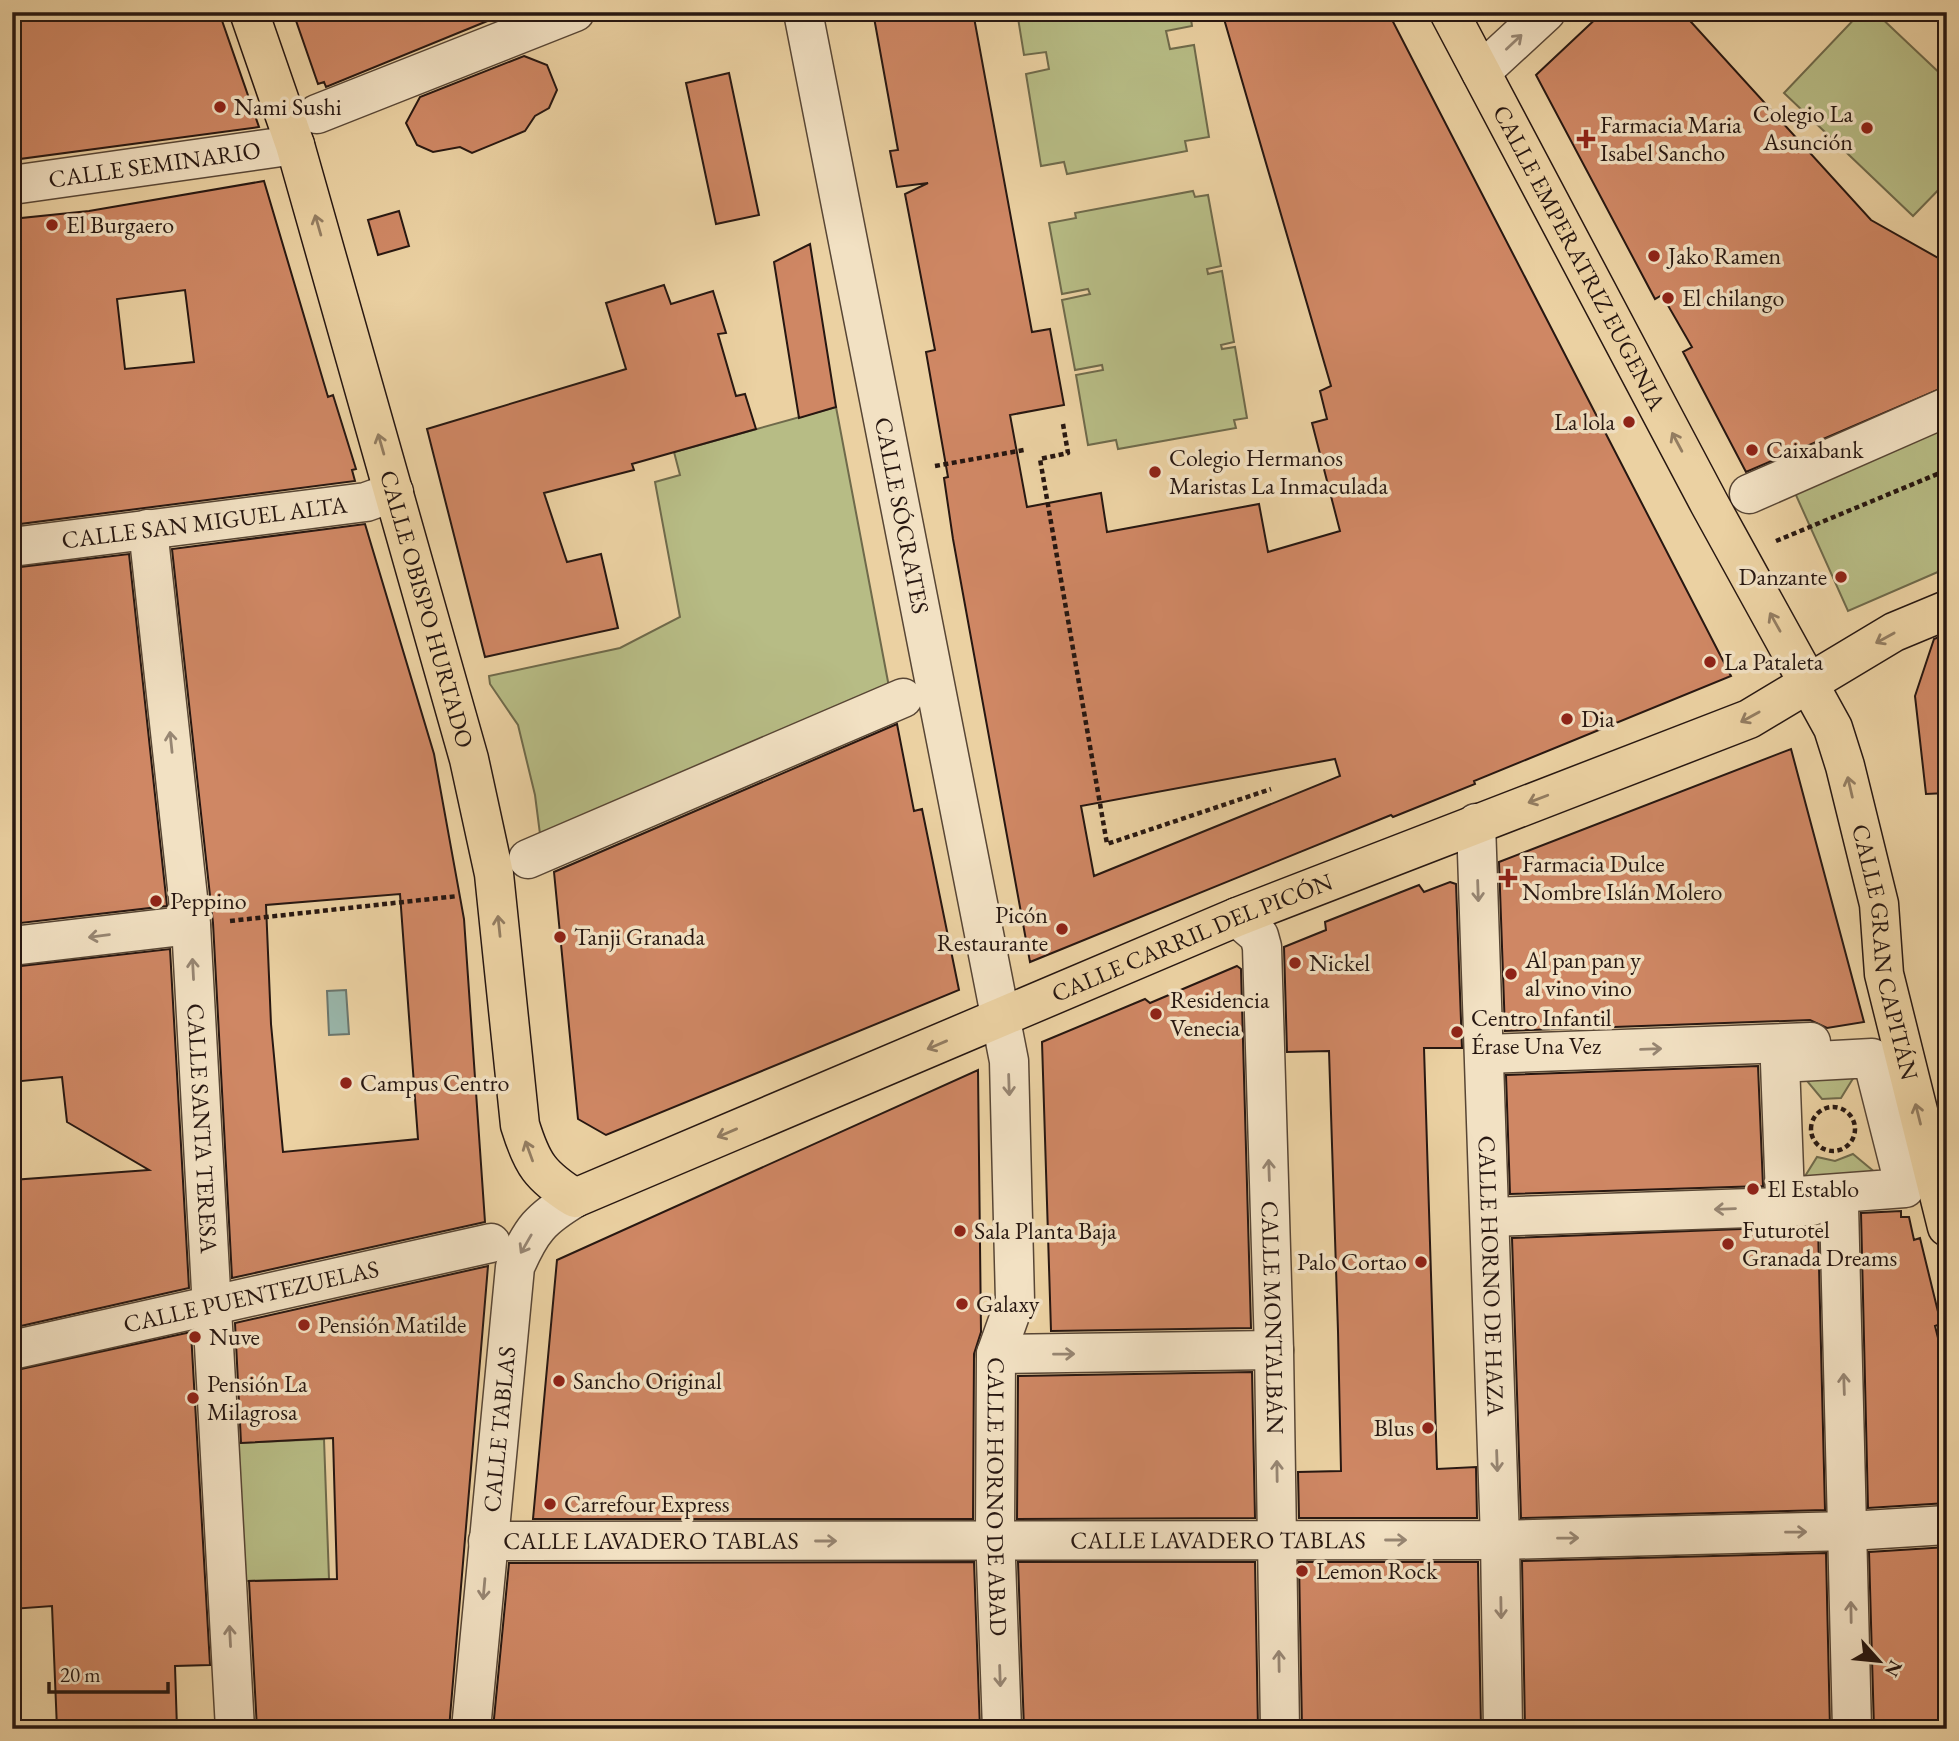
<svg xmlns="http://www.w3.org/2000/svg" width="1959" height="1741" font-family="'EB Garamond',serif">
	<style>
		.green { fill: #b7bc85; stroke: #6f6a4b; stroke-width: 2 }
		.water { fill: #99b6aa; stroke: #6b766d; stroke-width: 2 }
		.building { fill: #cf8764; stroke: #271711; stroke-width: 2; fill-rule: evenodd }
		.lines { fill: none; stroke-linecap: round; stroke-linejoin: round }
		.minor-casing { stroke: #584635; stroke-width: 41 }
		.major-casing { stroke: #271711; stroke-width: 41 }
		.path { stroke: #271711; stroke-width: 4.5; stroke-dasharray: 5 3.5; stroke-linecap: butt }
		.minor { stroke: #f2e1c3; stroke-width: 38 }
		.major { stroke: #ebd1a2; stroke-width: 38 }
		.oneway { stroke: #978673 }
		.oneway2 { stroke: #937d61 }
		.poi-dot { fill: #8f2418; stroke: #f2e1c3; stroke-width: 2.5 }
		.labels { text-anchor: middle; stroke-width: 7; stroke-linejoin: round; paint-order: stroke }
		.poi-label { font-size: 24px; fill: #271711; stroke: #f2e1c3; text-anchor: start }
		.street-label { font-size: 24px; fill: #271711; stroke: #f2e1c3 }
	</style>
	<rect width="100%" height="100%" fill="#ebd1a2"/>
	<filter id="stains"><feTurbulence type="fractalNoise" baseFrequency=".00286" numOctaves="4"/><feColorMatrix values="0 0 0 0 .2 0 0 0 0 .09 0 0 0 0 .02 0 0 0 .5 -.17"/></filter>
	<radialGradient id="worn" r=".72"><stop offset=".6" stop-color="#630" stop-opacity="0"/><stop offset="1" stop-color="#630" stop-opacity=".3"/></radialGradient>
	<path class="green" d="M1017 12H1190L1192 26 1166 31 1170 49 1194 45 1209 137 1185 141 1187 151 1067 174 1064 162 1041 166 1026 74 1049 69 1046 52 1024 55Z
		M1861 12H1875L1947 80V181L1913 216 1784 93Z
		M1193 191 1195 197 1208 195 1221 266 1207 269 1208 274 1222 271 1234 342 1221 345 1222 349 1235 347 1247 418 1234 420 1236 428 1118 449 1116 440 1088 445 1076 375 1103 370 1102 365 1075 370 1062 300 1090 294 1088 289 1062 294 1049 223 1076 218 1075 213Z
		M836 407 889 687 540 834 535 795 518 725 490 684 489 676 620 648 680 617 655 482 680 475 674 452Z
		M1947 421V568L1848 611 1791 484Z
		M1865 1059 1841 1098 1822 1099 1792 1063Z
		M1853 1154 1895 1189 1792 1197 1817 1157 1835 1161Z
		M324 1439 329 1579 244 1581 236 1443Z"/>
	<path class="water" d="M346 990 349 1034 329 1035 327 991Z"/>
	<path class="building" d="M12 12H219L259 127 12 160Z
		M293 12H507V13L326 87 324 82 318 84Z
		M873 12H973L1032 332 1050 329 1064 405 1010 415 1027 507 1101 493 1107 532 1259 504 1268 552 1340 531 1312 423 1327 419 1320 391 1331 386 1222 12H1388L1731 676 1474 781 1475 784 1393 817 1391 815 1030 962 953 539 944 478 948 477 926 352 935 350 905 194 928 183 897 187 890 151 898 150ZM1335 759 1340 776 1094 876 1081 806Z
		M1603 12H1682L1871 220 1947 263V386L1746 472 1683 352 1692 347 1662 295 1655 299 1536 75Z
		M524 56 547 65 557 90 549 108 535 116 525 131 472 153 460 147 433 152 417 145 406 123 420 97Z
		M729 73 759 215 716 224 686 83Z
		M264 181 328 397 333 395 356 469 352 470 355 481 12 525V219L89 211ZM185 290 194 362 125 369 117 299Z
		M399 211 409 246 378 255 368 220Z
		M810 244 836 407 799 418 774 262Z
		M664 285 671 304 713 291 726 333 718 334 736 396 745 394 756 429 632 464 634 470 544 493 567 562 601 554 618 628 485 657 427 429 626 369 606 303Z
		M365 524 434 754 464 919 485 1222 232 1278 213 923 172 549ZM400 894 418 1139 283 1152 271 1024 266 905Z
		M129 554 167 906 12 924V568Z
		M1947 634V793L1926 794 1915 696 1934 639Z
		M897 724 914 811 922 809 959 990 606 1135 578 1119 554 872Z
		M1791 749 1864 1022 1827 1028 1810 1020 1505 1031 1499 862Z
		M1450 882 1456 884 1462 1048H1424L1437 1469 1476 1467 1477 1518H1299L1298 1472 1341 1471 1338 1331 1329 1051 1287 1052 1284 947 1326 930 1325 922 1419 885 1424 892Z
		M170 949 189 1288 12 1328V1180L149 1170 67 1122 62 1077 12 1082V967Z
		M1237 966 1241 969 1251 1328 1051 1331 1042 1042 1145 999 1150 1003Z
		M1758 1066 1763 1186 1510 1194 1506 1075Z
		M978 1070 981 1332 974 1354 973 1519H533L557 1260Z
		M1901 1211V1217H1909L1914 1240 1920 1238 1941 1324 1935 1326 1947 1374V1503L1868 1508 1861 1213Z
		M1818 1226 1825 1510 1521 1518 1512 1238Z
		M488 1266 449 1729H257L249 1581 337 1579 333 1438 241 1443 235 1323Z
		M191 1332 210 1665 175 1666 177 1729H57L52 1606 12 1609V1371Z
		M1252 1372 1255 1518 1017 1519 1018 1376Z
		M1947 1547V1729H1874L1869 1552Z
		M1826 1553 1830 1729H1525L1522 1561Z
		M974 1562 980 1729H493L509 1563Z
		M1018 1562H1255L1258 1729H1024Z
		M1299 1562H1478L1481 1729H1302Z"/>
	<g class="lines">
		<g class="minor-casing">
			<g id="minor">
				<path id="s1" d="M803 12 1009 1061 1015 1301 996 1354 995 1532 1002 1729"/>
				<path d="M1481 72 1546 12"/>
				<path d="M317 114 575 12"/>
				<path id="s2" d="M12 185 295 145"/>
				<path d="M1749 494 1947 407"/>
				<path id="s3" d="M148 529 191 925 235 1729"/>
				<path id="s4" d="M12 547 366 502 394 492"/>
				<path id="s5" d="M1476 823 1500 1540 1503 1729"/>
				<path d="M528 859 903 698"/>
				<path id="s6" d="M1237 917 1259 936 1262 947 1274 1350 1280 1729"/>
				<path d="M12 946 191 925"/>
				<path d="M1485 1054 1811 1042"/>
				<path d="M1872 1058 1905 1188 1785 1197 1780 1063Z"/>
				<path d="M1839 1205 1852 1729"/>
				<path d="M1490 1217 1812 1206"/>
				<path id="s7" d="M12 1350 491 1243"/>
				<path d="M996 1354 1274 1350"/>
				<path id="s8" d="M488 1541 1500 1540 1849 1531 1947 1525"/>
				<path id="s9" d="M471 1729 515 1267C531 1230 540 1219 575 1198"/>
			</g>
		</g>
		<g class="major-casing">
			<g id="major">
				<path id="s10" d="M249 12 295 145 469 759 494 874 520 1125C532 1164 540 1176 575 1198L1237 917 1749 719 1894 632 1947 610"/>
				<path id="s11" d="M1449 12 1709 503 1833 728 1845 766 1879 904 1884 974 1947 1227"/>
			</g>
		</g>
		<path class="path" d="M1063 424 1068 453 1040 459 1107 844 1271 789
			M935 466 1024 450
			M1776 541 1947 470
			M230 921 458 896
			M1943 991H1947
			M1811 1129a22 22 0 1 1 44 0a22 22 0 1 1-44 0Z"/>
		<use href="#minor" class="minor"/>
		<use href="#major" class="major"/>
	</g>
	<defs><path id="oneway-shaft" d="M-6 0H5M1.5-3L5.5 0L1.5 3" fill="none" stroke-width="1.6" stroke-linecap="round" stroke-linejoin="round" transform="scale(1.75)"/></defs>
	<g class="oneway">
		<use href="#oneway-shaft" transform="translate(1514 42) rotate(-43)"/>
		<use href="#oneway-shaft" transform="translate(171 742) rotate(-96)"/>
		<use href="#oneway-shaft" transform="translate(1478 891) rotate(88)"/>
		<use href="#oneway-shaft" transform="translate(99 936) rotate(173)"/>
		<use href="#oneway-shaft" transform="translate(193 969) rotate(-93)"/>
		<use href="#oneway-shaft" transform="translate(1651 1049) rotate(-2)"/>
		<use href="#oneway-shaft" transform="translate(1009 1085) rotate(88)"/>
		<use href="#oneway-shaft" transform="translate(1269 1170) rotate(-92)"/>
		<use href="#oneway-shaft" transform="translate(1725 1209) rotate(178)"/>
		<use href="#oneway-shaft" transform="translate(526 1244) rotate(120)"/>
		<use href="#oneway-shaft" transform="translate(1064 1354) rotate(-1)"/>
		<use href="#oneway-shaft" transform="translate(1844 1384) rotate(-92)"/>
		<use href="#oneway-shaft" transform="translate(1497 1461) rotate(88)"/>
		<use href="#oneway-shaft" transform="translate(1277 1471) rotate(-91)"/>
		<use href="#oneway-shaft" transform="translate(1796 1532) rotate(-1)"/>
		<use href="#oneway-shaft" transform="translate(1568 1538) rotate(-1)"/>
		<use href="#oneway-shaft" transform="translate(1396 1540)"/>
		<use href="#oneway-shaft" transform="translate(826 1541)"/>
		<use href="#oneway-shaft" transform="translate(484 1589) rotate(95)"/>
		<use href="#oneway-shaft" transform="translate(1501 1608) rotate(89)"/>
		<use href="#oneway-shaft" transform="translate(1851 1612) rotate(-91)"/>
		<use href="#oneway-shaft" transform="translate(230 1636) rotate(-93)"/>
		<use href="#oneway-shaft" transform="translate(1279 1661) rotate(-91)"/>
		<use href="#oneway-shaft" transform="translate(1000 1676) rotate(88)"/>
	</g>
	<g class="oneway2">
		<use href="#oneway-shaft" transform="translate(318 225) rotate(-106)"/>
		<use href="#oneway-shaft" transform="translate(1677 442) rotate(-118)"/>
		<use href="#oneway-shaft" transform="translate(381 444) rotate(-106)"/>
		<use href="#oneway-shaft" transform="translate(1775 622) rotate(-119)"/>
		<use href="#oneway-shaft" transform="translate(1885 638) rotate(151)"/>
		<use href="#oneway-shaft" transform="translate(1750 717) rotate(151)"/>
		<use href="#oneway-shaft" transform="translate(1850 787) rotate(-103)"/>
		<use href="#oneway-shaft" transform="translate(1538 799) rotate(159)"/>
		<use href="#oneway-shaft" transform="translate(499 926) rotate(-96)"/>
		<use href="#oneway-shaft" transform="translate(937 1045) rotate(157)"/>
		<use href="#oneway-shaft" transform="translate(1918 1114) rotate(-104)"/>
		<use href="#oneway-shaft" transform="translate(727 1133) rotate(157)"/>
		<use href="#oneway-shaft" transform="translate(529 1151) rotate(-110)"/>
	</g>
	<g class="poi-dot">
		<circle cx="220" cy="107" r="7"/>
		<circle cx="1867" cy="128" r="7"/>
		<path d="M1582.5 128.5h7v7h7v7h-7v7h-7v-7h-7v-7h7z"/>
		<circle cx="52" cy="225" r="7"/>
		<circle cx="1654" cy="256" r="7"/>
		<circle cx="1668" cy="298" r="7"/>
		<circle cx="1629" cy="422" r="7"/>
		<circle cx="1752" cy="450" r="7"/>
		<circle cx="1155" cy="472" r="7"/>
		<circle cx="1841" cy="577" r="7"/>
		<circle cx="1710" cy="662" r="7"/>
		<circle cx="1567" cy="719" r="7"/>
		<path d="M1504.5 867.5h7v7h7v7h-7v7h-7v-7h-7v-7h7z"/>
		<circle cx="156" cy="901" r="7"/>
		<circle cx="1062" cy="929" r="7"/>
		<circle cx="560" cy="937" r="7"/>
		<circle cx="1295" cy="963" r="7"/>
		<circle cx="1511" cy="974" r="7"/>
		<circle cx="1156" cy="1014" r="7"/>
		<circle cx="1457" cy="1032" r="7"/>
		<circle cx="346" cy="1083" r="7"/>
		<circle cx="1753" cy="1189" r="7"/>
		<circle cx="960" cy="1231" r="7"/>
		<circle cx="1728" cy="1244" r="7"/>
		<circle cx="1421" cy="1262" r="7"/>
		<circle cx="962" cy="1304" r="7"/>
		<circle cx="304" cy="1325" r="7"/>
		<circle cx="195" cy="1337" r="7"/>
		<circle cx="559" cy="1381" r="7"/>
		<circle cx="193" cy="1398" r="7"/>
		<circle cx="1428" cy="1428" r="7"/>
		<circle cx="550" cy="1504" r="7"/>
		<circle cx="1302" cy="1571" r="7"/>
	</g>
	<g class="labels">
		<g class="poi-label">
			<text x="234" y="115">Nami Sushi</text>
			<text x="1853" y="122" text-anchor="end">Colegio La<tspan x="1853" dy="28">Asunción</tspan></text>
			<text x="1600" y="133">Farmacia Maria<tspan x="1600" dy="28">Isabel Sancho</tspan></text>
			<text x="66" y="233">El Burgaero</text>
			<text x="1668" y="264">Jako Ramen</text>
			<text x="1682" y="306">El chilango</text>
			<text x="1615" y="430" text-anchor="end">La lola</text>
			<text x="1766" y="458">Caixabank</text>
			<text x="1169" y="466">Colegio Hermanos<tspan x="1169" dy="28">Maristas La Inmaculada</tspan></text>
			<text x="1827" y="585" text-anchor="end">Danzante</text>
			<text x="1724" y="670">La Pataleta</text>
			<text x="1581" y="727">Dia</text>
			<text x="1522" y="872">Farmacia Dulce<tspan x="1522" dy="28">Nombre Islán Molero</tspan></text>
			<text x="170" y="909">Peppino</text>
			<text x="1048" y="923" text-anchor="end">Picón<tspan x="1048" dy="28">Restaurante</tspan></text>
			<text x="574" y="945">Tanji Granada</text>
			<text x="1525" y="968">Al pan pan y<tspan x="1525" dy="28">al vino vino</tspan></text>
			<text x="1309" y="971">Nickel</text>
			<text x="1170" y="1008">Residencia<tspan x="1170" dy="28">Venecia</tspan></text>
			<text x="1471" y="1026">Centro Infantil<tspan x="1471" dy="28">Érase Una Vez</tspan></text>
			<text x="360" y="1091">Campus Centro</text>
			<text x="1767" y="1197">El Establo</text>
			<text x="1742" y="1238">Futurotel<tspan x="1742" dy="28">Granada Dreams</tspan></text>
			<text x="974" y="1239">Sala Planta Baja</text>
			<text x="1407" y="1270" text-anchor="end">Palo Cortao</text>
			<text x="976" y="1312">Galaxy</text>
			<text x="318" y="1333">Pensión Matilde</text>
			<text x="209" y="1345">Nuve</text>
			<text x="573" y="1389">Sancho Original</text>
			<text x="207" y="1392">Pensión La<tspan x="207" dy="28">Milagrosa</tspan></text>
			<text x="1414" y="1436" text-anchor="end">Blus</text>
			<text x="564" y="1512">Carrefour Express</text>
			<text x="1316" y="1579">Lemon Rock</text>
		</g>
		<g class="street-label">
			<text dy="8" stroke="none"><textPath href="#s2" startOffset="144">CALLE SEMINARIO</textPath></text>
			<text dy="8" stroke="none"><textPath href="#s11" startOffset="278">CALLE EMPERATRIZ EUGENIA</textPath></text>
			<text dy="8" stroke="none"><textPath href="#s1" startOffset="513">CALLE SÓCRATES</textPath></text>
			<text dy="8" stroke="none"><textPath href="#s4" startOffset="194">CALLE SAN MIGUEL ALTA</textPath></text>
			<text dy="8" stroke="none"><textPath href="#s10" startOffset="623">CALLE OBISPO HURTADO</textPath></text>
			<text dy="8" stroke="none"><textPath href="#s10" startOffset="1913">CALLE CARRIL DEL PICÓN</textPath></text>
			<text dy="8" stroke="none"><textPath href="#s11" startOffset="1043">CALLE GRAN CAPITÁN</textPath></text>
			<text dy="8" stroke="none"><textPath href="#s3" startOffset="602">CALLE SANTA TERESA</textPath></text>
			<text dy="8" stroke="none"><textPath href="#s5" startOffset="453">CALLE HORNO DE HAZA</textPath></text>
			<text dy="8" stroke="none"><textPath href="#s7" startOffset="245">CALLE PUENTEZUELAS</textPath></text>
			<text dy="8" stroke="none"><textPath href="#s6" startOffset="411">CALLE MONTALBÁN</textPath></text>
			<text dy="8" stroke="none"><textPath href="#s9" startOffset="301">CALLE TABLAS</textPath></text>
			<text dy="8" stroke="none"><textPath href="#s1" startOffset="1508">CALLE HORNO DE ABAD</textPath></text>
			<text dy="8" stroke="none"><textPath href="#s8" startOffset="730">CALLE LAVADERO TABLAS</textPath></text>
			<text dy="8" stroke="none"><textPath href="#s8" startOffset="163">CALLE LAVADERO TABLAS</textPath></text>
		</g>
	</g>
	<rect width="1959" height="1741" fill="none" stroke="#ebd1a2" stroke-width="42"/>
	<rect x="14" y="14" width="1931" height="1713" fill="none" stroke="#271711" stroke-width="3.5"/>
	<rect x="21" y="21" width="1917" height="1699" fill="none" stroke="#271711" stroke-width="2"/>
	<g transform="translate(1879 1661) rotate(117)" stroke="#f2e1c3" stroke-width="5" paint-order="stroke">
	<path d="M0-5L12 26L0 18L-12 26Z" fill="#271711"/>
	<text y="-10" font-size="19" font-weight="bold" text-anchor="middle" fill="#271711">N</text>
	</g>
	<path d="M49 1682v10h119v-10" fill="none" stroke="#271711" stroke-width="3.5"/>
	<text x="60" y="1682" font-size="21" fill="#271711" stroke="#f2e1c3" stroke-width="5" paint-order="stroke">20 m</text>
	<rect width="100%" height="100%" filter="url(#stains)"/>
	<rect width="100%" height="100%" fill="url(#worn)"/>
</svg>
